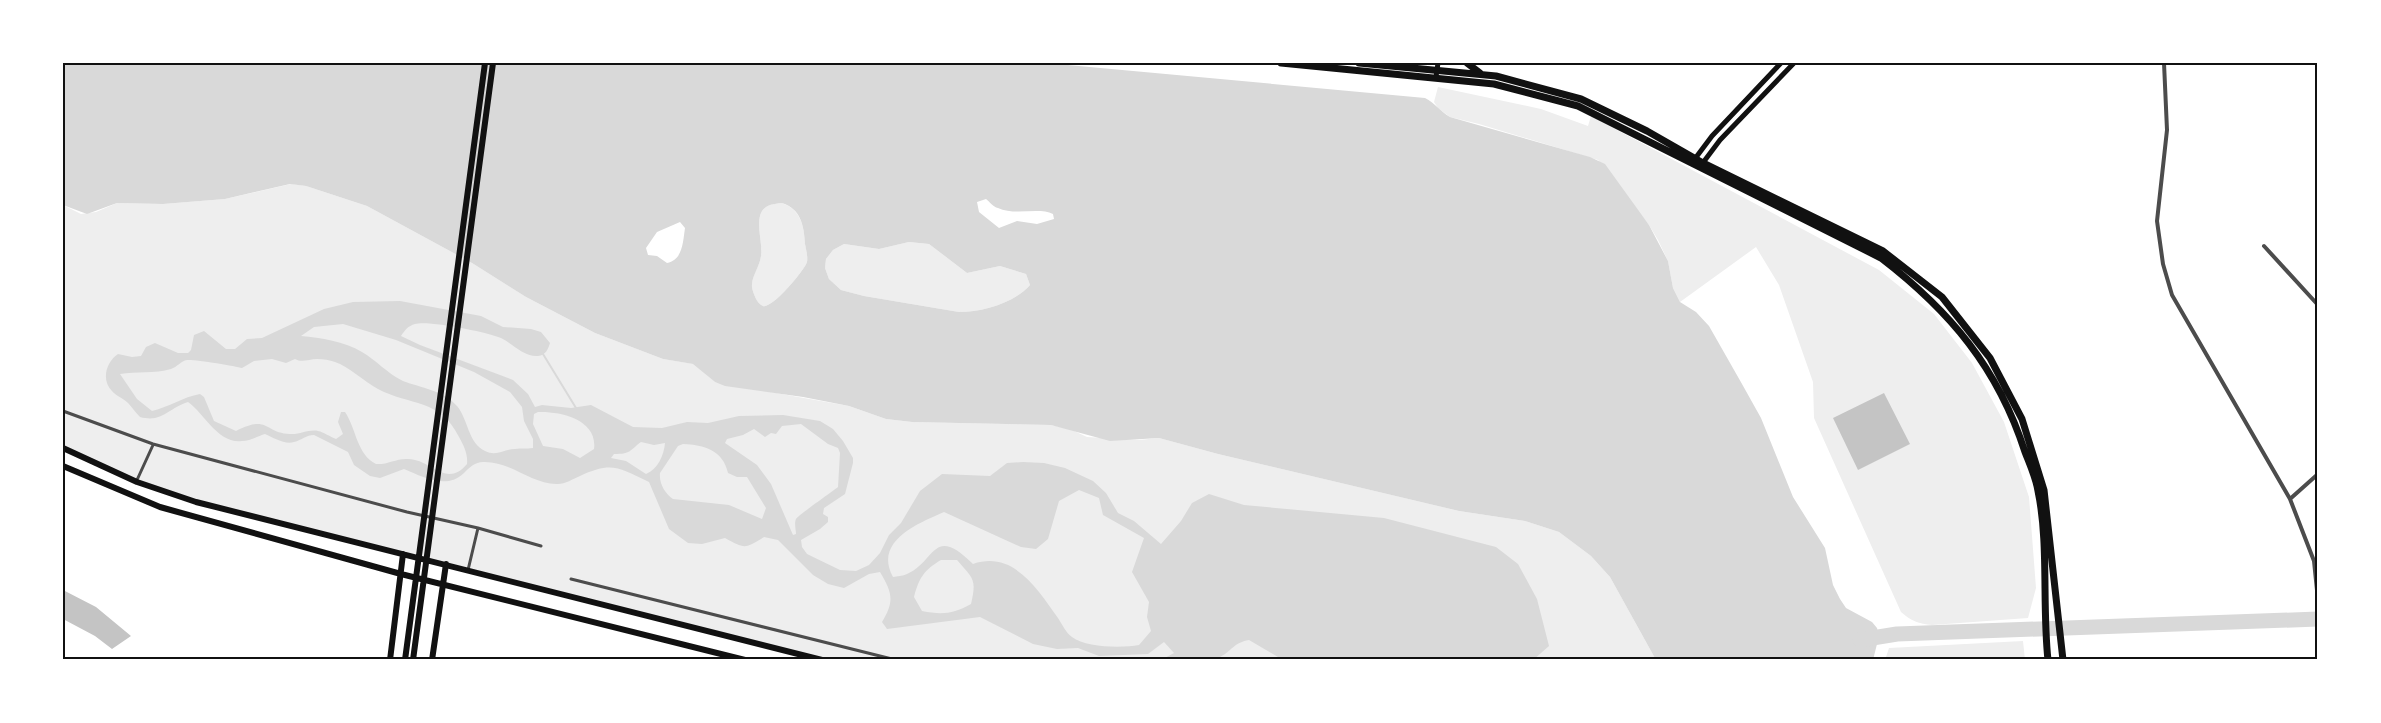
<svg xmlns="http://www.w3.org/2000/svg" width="2381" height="723" font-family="Mulish,sans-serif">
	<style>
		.green { fill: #eee }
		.water { fill: #d9d9d9; fill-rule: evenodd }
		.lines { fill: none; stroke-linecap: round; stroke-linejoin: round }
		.stream { stroke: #d9d9d9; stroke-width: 2 }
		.river { stroke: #d9d9d9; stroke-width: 15 }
		.building { fill: #c4c4c4 }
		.pedestrian { stroke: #4c4c4c; stroke-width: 3 }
		.minor { stroke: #4c4c4c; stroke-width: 4 }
		.secondary { stroke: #111; stroke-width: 5 }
		.primary { stroke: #111; stroke-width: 6 }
		.trunk { stroke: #111; stroke-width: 7 }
		.neatline { fill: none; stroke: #111; stroke-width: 2 }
	</style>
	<rect width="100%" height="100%" fill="#fff"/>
	<path class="green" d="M1438 87 1541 109 1588 126 1591 116 1879 270 1934 314 1972 363 2004 422 2029 497 2036 588 2028 618 1932 625C1919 624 1911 621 1901 612L1814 418 1813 382 1779 285 1756 247 1680 302 1673 288 1668 261 1658 240 1649 225 1598 160 1479 124 1450 117 1438 108 1434 102Z
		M291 184 306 186 367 206 472 263 526 297 595 333 663 359 694 364 715 382 849 406 886 419 912 422 1051 425 1070 429 1087 437 1139 440 1159 438 1218 454 1459 511 1525 521 1559 532 1591 556 1610 577 1656 660H822L196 502 137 482 63 448V205L81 214 96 212 117 203 163 204 225 199Z
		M782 203C801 210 804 226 805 244 806 249 808 257 807 262 804 271 772 309 763 306 757 304 753 293 752 287 751 276 760 266 761 256 763 242 755 223 762 211 767 204 774 204 782 203Z
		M909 242 929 244 967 273 1000 266 1026 274 1030 285C1014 303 983 312 959 312L864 296 841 290 829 279 825 268 826 259 833 250 844 244 879 249Z
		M2023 641 2025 660H1885L1889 648Z"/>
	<path class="water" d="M63 63H1046L1425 98C1435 103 1440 111 1450 117L1590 157 1605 164 1649 225 1668 261 1673 288 1680 302 1696 312 1709 326 1742 384 1761 418 1793 497 1825 548 1833 585 1840 599 1846 608 1872 622 1877 628 1879 636 1873 660H1656L1610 577 1591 556 1559 532 1525 521 1459 511 1218 454 1159 438 1110 441 1051 425 912 422 886 419 849 406 803 397 725 386 715 382 693 364 663 359 595 333 526 297 472 263 367 206 306 186 290 184 225 199 163 204 117 203 87 214 63 205ZM986 199C990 202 993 207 998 208 1014 216 1039 207 1053 214L1054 219 1037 224 1017 221 999 228 979 212 977 202ZM782 203C801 209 804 226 805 244 806 249 808 257 807 262 804 271 772 309 763 306 757 304 753 293 752 287 751 277 760 266 761 256 763 242 755 223 762 211 767 204 774 204 782 203ZM680 222 685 228C683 241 683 260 667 263L657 256 648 255 646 248 657 232ZM909 242 929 244 967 273 1000 266 1026 274 1030 285C1014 303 983 312 959 312L864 296 841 290 829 279 825 268 826 259 833 250 844 244 879 249Z
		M400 301 481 316 503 327 531 329 541 332 550 343C548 349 546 355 538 356 524 357 513 344 501 338 487 332 428 320 415 324 408 326 405 330 401 336L420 345 513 380 528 394 535 407 542 405 571 408 591 405 633 427 662 428 687 422 708 423 739 416 783 415 820 421 833 429 843 441 853 458V463L845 494 824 508 823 514 828 517V522L820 529 801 540 802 547 807 554 840 570 856 571 869 565 880 553 889 535 901 523 920 491 942 474 990 476 1007 463 1023 462 1044 463 1065 468 1093 481 1106 493 1118 513 1134 521 1161 544 1181 521 1192 503 1209 494 1244 505 1384 518 1496 547 1518 564 1537 599 1549 646 1533 660H1283L1249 640C1233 643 1232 651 1220 657 1204 664 1179 660 1161 660L1174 653 1164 642 1148 654 1099 656 1078 648 1057 649 1033 644 980 617 887 629 882 622C895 601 892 592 880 572L869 574 844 588 828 584 813 575 778 540 764 537C745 549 745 549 725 538L702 544 688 543 669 529 649 482C618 468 613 461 580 476 573 479 565 484 558 484 532 485 511 461 483 462 475 462 470 467 464 473 447 490 423 477 404 469L380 478 370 476 354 465 348 452 314 435C306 435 302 440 294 442 285 445 274 438 265 434 258 436 250 441 242 441 218 444 205 414 188 402 168 408 163 423 140 417 135 412 132 407 128 403 123 398 116 396 112 391 101 380 106 362 118 354L132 357 141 356 146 347 155 343 178 353H188L191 350 194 335 204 331 226 349H235L247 339 262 338 324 309 353 302ZM343 324 396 340 474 372 510 392 522 407 524 421 533 439V448C526 449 522 448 515 449 504 449 497 457 485 451 468 443 468 419 457 406 443 390 421 388 403 381 388 374 376 360 362 352 344 341 321 338 301 336L314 327ZM272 359 286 363 295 359C302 363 309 359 317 359 323 359 330 360 335 362 348 366 365 382 378 389 410 406 440 398 459 437 464 446 468 454 467 464 446 489 431 459 408 459 397 458 387 465 376 464 357 455 356 428 345 412H341L338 422 343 434 336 439C330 437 324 432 318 431 309 429 299 435 290 434 264 433 269 414 236 431L214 421 204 397 200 394C183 397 169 407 152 411L137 399 120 374C136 371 155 374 171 369 177 367 181 361 187 360 193 359 236 366 242 368L254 361ZM538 412C559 411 598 419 594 449L580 458 563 449 543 446 533 424 534 414ZM801 424 828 444 838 448 840 453 838 487C832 492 797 516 796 519 794 523 796 530 796 534L793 535 771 484 757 465 725 443 727 439 743 435 754 429 765 437 771 433 776 434 782 426ZM641 442 654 445 665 443C664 455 658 469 646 474L626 461 611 458 614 454C631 454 629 451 641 442ZM683 444C704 445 723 450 728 473L737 477H747L766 508 762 519 729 505 673 499C665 493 659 484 660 473L678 446ZM1079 490 1099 498 1103 515 1144 538 1132 572 1149 602 1147 617 1151 631 1139 645C1123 648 1086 648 1072 637 1066 633 1062 624 1058 618 1038 590 1014 550 973 564 933 524 936 561 907 574 903 576 897 576 893 577 873 541 919 523 944 512L1021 547 1036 549 1048 539 1059 501ZM941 560H957C973 579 977 578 971 604 953 614 942 615 922 611L914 597C919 578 924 570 941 560Z"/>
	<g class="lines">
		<path class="stream" d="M543 354 576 408"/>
		<path class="river" d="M1860 640 1897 634 2318 619"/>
	</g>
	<path class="building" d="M1884 393 1910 444 1858 470 1833 418Z
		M63 590 96 607 131 636 112 649 95 636 63 619Z"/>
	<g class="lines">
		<path class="pedestrian" d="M63 411 153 444 407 512 478 528 541 546
			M137 480 153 445
			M468 570 478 528
			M571 579 896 660"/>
		<path class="minor" d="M2164 63 2167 130 2157 221 2163 264 2172 295 2290 499 2318 474
			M2264 246 2318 305
			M2290 499 2314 561 2318 600"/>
		<path class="secondary" d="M1436 77 1438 63
			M1694 160 1712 136 1781 63
			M1702 164 1720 140 1794 63"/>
		<path class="primary" d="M63 448 137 482 196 502 822 660
			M63 466 160 507 401 574 745 660
			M390 660 403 554
			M405 660 485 63
			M413 660 493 63
			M432 660 446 564"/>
		<path class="trunk" d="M1281 63 1494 84 1578 106 1881 258C1950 311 1998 368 2025 452 2030 465 2036 478 2038 491 2049 543 2042 606 2048 660
			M1359 63 1496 76 1581 99 1647 131 1703 163 1883 251 1942 297 1990 358 2022 419 2044 490 2063 660
			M1467 63 1480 73"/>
	</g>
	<rect width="2381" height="723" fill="none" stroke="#ffffff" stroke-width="129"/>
	<rect x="64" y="64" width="2252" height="594" class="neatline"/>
</svg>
